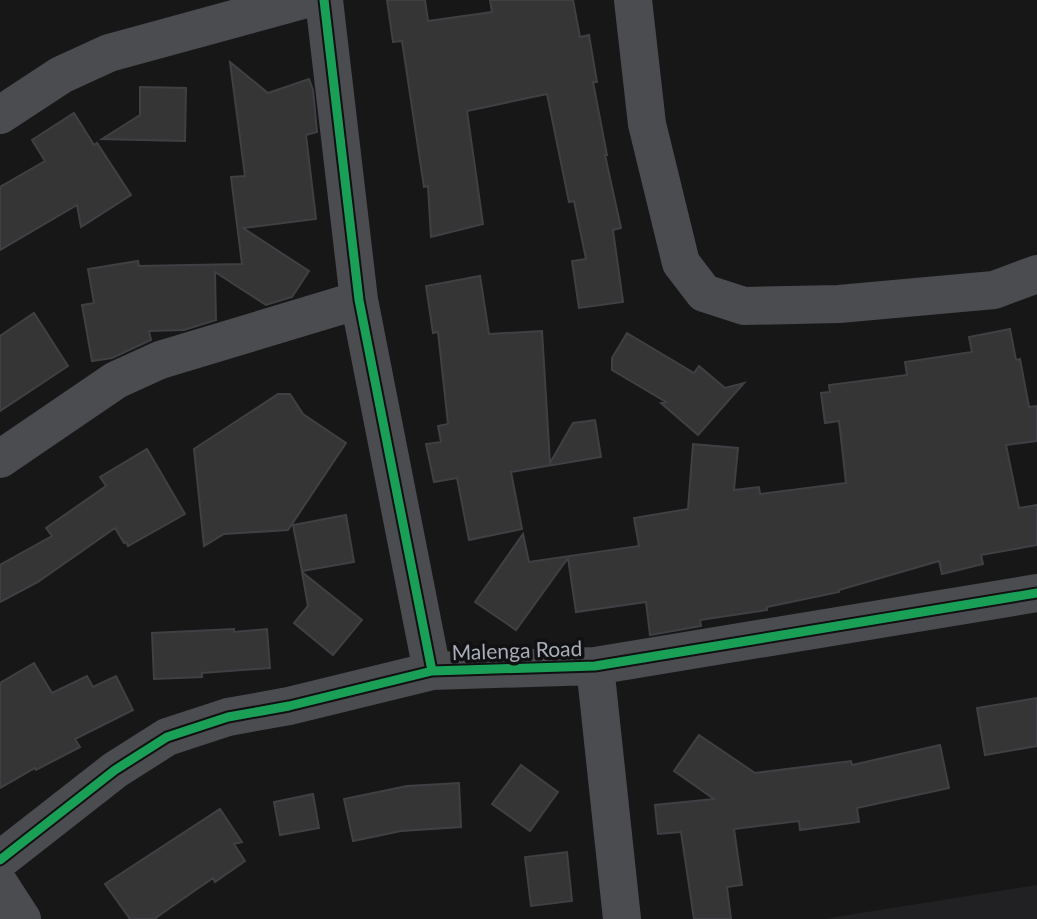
<svg xmlns="http://www.w3.org/2000/svg" width="1037" height="919" font-family="Lato,sans-serif">
	<style>
		.built { fill: #212123 }
		.building { fill: #353536; stroke: #3f4043; stroke-width: 2 }
		.lines { fill: none; stroke-linecap: round; stroke-linejoin: round }
		.street { stroke: #4b4c50; stroke-width: 38 }
		.cycleway-casing { stroke: #111113; stroke-width: 13 }
		.cycleway { stroke: #1a9f57; stroke-width: 9 }
		.labels { text-anchor: middle; stroke-width: 7; stroke-linejoin: round; paint-order: stroke }
		.street-label { font-size: 21px; fill: #a8adb8; stroke: #111113 }
	</style>
	<rect width="100%" height="100%" fill="#171717"/>
	<path class="built" d="M1037 885V919H823Z"/>
	<path class="building" d="M387 0H425L428 21 492 12 490 0H573L580 37 589 35 597 82H593L607 155H605L621 228 613 230 623 302 579 308 572 261 586 259 574 201 569 202 547 94 467 111 483 224 431 237 428 186 424 187 402 41 393 42Z
		M230 62 268 93 309 79 313 90 317 132 306 135 316 219 243 228 309 271 292 297 266 305 215 272 216 320 184 330 149 331 151 340 112 358 92 361 82 305 94 303 88 269 138 261 139 266 242 264 231 177 245 176Z
		M140 87 186 88 185 141 102 139 140 115Z
		M74 113 94 145 97 143 131 195 81 227 77 205 0 250V187L45 161 32 140Z
		M480 276 489 334 542 331 550 463 573 423 595 420 601 457 511 472 522 529 469 540 457 478 434 482 426 444 441 442 438 426 448 424 438 332 433 333 426 286Z
		M34 313 68 366 0 411V336Z
		M1010 329 1016 360 1020 359 1029 407 1037 406V441L1006 445 1019 508 1037 505V545L981 555 983 564 942 574 939 561 839 590V592L767 607V610L700 620 701 626 650 635 646 602 576 612 568 558 516 630 475 602 523 534 529 562 639 546 634 518 688 509 693 444 738 448 734 490 759 487 760 494 846 483 839 421 825 423 821 393 830 392 829 385 907 375 905 362 972 352 969 337Z
		M627 333 694 373 699 366 725 388 744 383 698 435 661 403 666 402 612 370V358Z
		M278 394H290L303 414 346 443 288 530 224 534 204 546 194 449Z
		M147 449 185 514 128 546 126 542 124 543 115 528 38 582 0 602V565L52 536 46 528 106 486 100 477Z
		M346 515 354 562 302 571 293 525Z
		M302 572 362 620 333 655 294 623 308 606Z
		M234 629V632L267 629 270 668 202 673V677L154 679 152 633Z
		M34 663 52 693 87 676 93 687 116 676 133 710 75 739 80 747 36 770 35 768 0 788V683Z
		M1037 698V746L985 755 977 708Z
		M699 735 755 773 851 761 852 765 940 745 949 788 857 808 859 822 800 830 799 821 734 829 742 885 727 887 731 919H694L681 832 658 834 655 805 714 799 674 771Z
		M521 765 558 792 530 831 492 804Z
		M459 783 461 827 401 831 353 841 344 799 407 786Z
		M313 794 319 828 280 835 274 802Z
		M220 809 242 842 234 844 245 861 215 882 213 878 154 919H130L105 884Z
		M567 852 572 901 531 906 525 857Z"/>
	<g class="lines">
		<path class="street" d="M324 0 359 300 432 671
			M633 0 647 124 681 263 704 293 744 306 839 304 994 290 1037 274
			M0 115 61 75 109 53 303 0
			M0 459 116 380 160 360 359 300
			M595 666 622 919
			M0 860 115 770 167 737 228 717 289 706 432 671 595 666 1037 593
			M0 885 22 919"/>
		<g class="cycleway-casing">
			<path id="cycleway" d="M324 0 359 300 432 671
				M0 860 115 770 167 737 228 717 289 706 432 671 595 666 1037 593"/>
		</g>
		<use href="#cycleway" class="cycleway"/>
	</g>
	<g class="labels">
		<g class="street-label">
			<text transform="translate(517 651) rotate(-2)" y="7">Malenga Road</text>
		</g>
	</g>
</svg>
